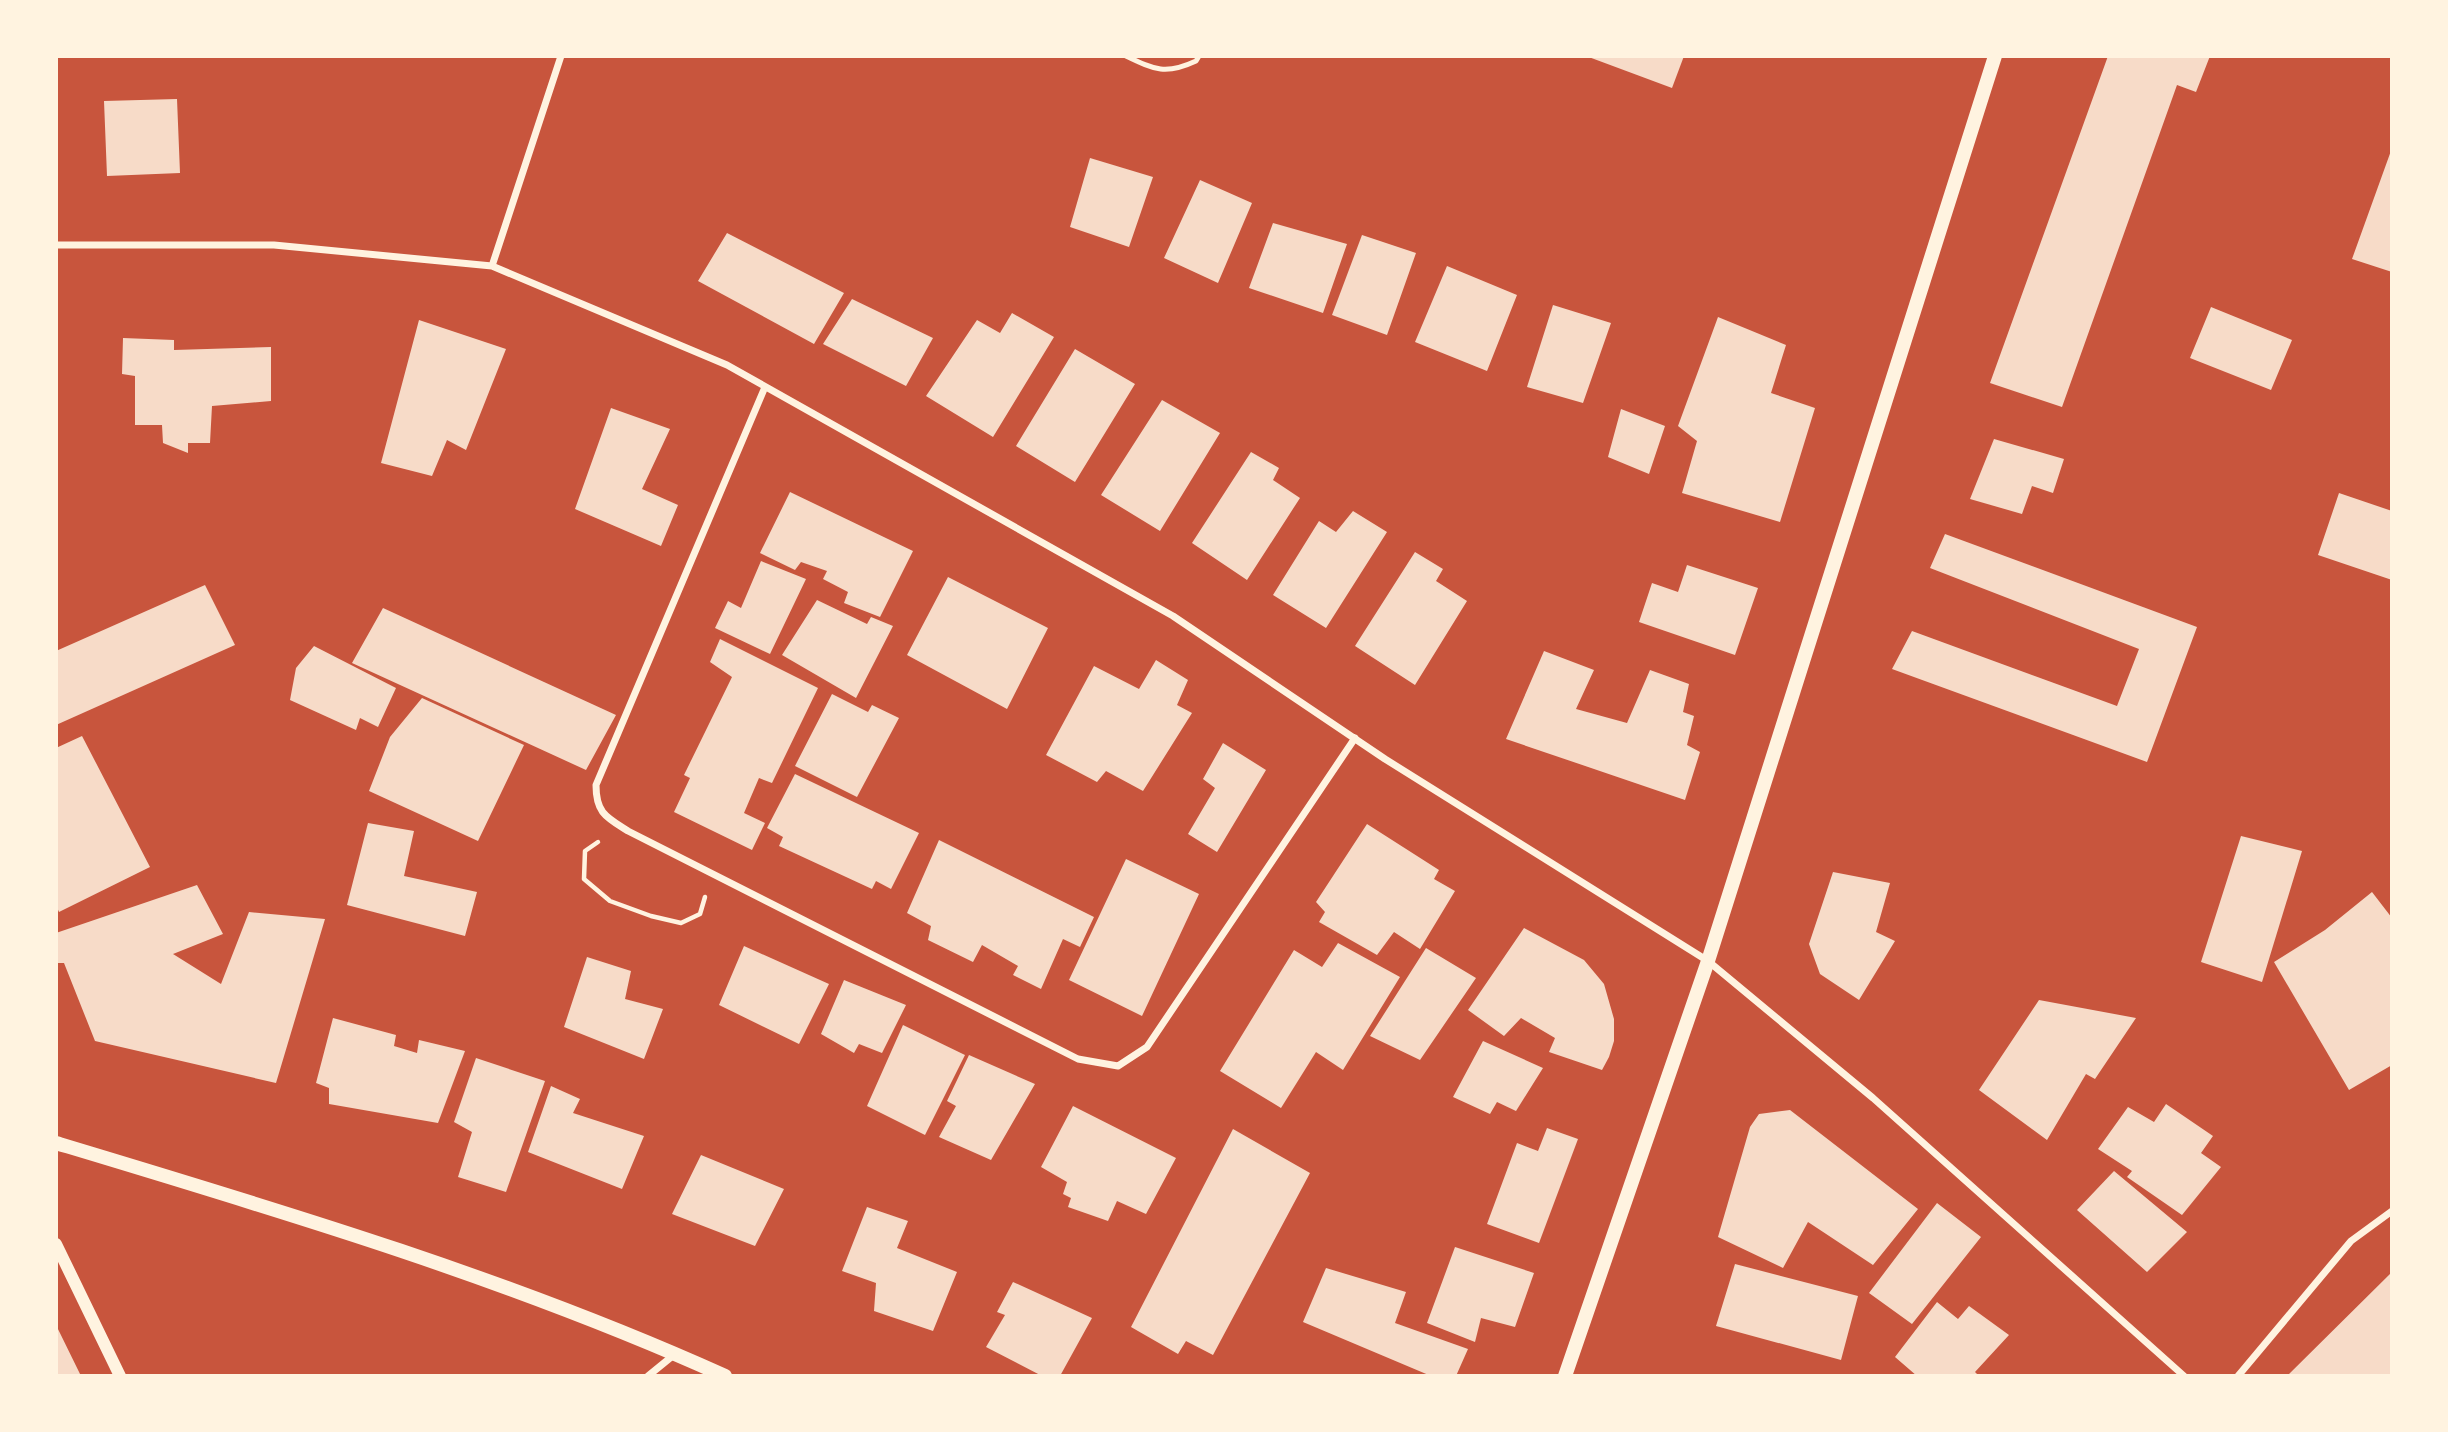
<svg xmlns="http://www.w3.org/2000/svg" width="2448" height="1432" font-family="'PT Sans',sans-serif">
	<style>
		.building { fill: #f7dbc8 }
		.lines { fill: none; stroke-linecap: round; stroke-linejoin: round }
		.path { stroke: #fff3e0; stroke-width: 4.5 }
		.service { stroke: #fff3e0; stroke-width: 5 }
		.minor { stroke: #fff3e0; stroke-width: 7 }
		.tertiary { stroke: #fff3e0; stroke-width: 12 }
		.secondary { stroke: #fff3e0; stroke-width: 14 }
	</style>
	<rect width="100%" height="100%" fill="#c8553d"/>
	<path class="building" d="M1586 56H1684L1672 88Z
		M2108 56H2210L2196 92 2177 85 2062 407 1990 383Z
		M177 99 180 173 107 176 104 101Z
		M2392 148V272L2352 259Z
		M1090 158 1153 177 1129 247 1070 227Z
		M1200 180 1252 203 1218 283 1164 258Z
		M1273 223 1347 244 1323 313 1249 288Z
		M727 233 844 293 814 344 698 281Z
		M1362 235 1416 253 1387 335 1332 315Z
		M1447 266 1517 295 1487 371 1415 342Z
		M852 299 933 338 906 386 823 344Z
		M1553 305 1611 323 1583 403 1527 387Z
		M2211 307 2292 340 2271 390 2190 358Z
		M1012 313 1054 337 993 437 926 396 977 320 1000 333Z
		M1718 317 1786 345 1771 393 1815 408 1780 522 1682 493 1697 441 1678 426Z
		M419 320 506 349 466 450 447 440 432 476 381 463Z
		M123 338 174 340V350L271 347V401L212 406 210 443H188V453L163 443 162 425H135V376L122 374Z
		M1075 349 1135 384 1075 482 1016 446Z
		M1162 400 1220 433 1160 531 1101 495Z
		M611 408 670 429 642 489 678 505 661 546 575 509Z
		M1621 409 1665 426 1649 474 1608 457Z
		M1994 439 2064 459 2053 493 2032 486 2022 514 1970 499Z
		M1251 452 1279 468 1273 480 1300 498 1247 580 1192 543Z
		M790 492 913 551 880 617 844 603 848 592 823 579 827 571 801 562 795 570 760 553Z
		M2339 493 2392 511V580L2318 555Z
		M1353 511 1387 532 1326 628 1273 595 1319 521 1336 532Z
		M1945 534 2197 627 2147 762 1892 669 1912 631 2117 706 2139 649 1930 568Z
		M1415 552 1443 569 1436 581 1467 601 1415 685 1355 646Z
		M761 561 806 579 770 654 715 628 728 601 741 608Z
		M1687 565 1758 588 1735 655 1639 622 1652 583 1678 592Z
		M948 577 1048 628 1007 709 907 655Z
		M205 585 235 645 56 725V651Z
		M817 600 867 624 871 617 893 626 856 698 782 655Z
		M383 608 616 715 586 770 352 663Z
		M720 639 818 688 772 783 759 778 744 813 765 823 752 850 674 812 690 778 684 775 732 677 710 662Z
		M314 646 396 688 378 727 360 718 356 730 290 700 296 668Z
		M1544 651 1594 670 1576 709 1627 723 1650 670 1689 684 1683 712 1694 716 1687 745 1700 752 1685 800 1506 739Z
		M1156 660 1188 680 1177 705 1192 713 1143 791 1106 771 1097 782 1046 755 1094 666 1139 689Z
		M832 694 868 712 872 705 899 718 857 797 795 766Z
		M422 698 524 745 478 841 369 791 390 737Z
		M82 736 150 867 59 912 56 905V748Z
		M1223 743 1266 770 1217 852 1188 834 1215 788 1203 779Z
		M795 774 919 833 891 889 876 881 872 889 779 846 783 837 767 828Z
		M368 823 414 831 404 876 477 892 465 936 347 905Z
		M1367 824 1439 870 1434 879 1455 891 1420 949 1394 932 1377 955 1319 922 1325 912 1316 902Z
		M2241 836 2302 851 2262 982 2201 962Z
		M939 840 1094 917 1080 947 1063 939 1041 989 1013 975 1018 966 982 945 973 962 928 940 931 926 907 913Z
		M1126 859 1199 894 1142 1016 1069 980Z
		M1833 872 1890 883 1876 932 1895 941 1859 1000 1820 974 1809 944Z
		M197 885 223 934 173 954 221 984 249 912 325 919 276 1083 95 1041 64 963H56V933Z
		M2372 892 2392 918V1065L2349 1090 2274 962 2325 930Z
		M1524 928 1584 960 1604 984 1614 1019V1041L1609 1057 1602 1070 1549 1052 1555 1038 1521 1018 1504 1036 1468 1010Z
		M1338 943 1400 977 1343 1070 1316 1052 1281 1108 1220 1071 1294 950 1322 967Z
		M744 946 829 984 799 1044 719 1005Z
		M1426 948 1476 978 1420 1060 1370 1036Z
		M587 957 631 971 625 999 663 1009 644 1059 564 1027Z
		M844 980 906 1005 882 1053 859 1044 854 1053 821 1034Z
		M2039 1000 2136 1018 2095 1079 2086 1074 2047 1140 1979 1090Z
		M333 1018 396 1035 394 1046 417 1053 419 1040 465 1051 438 1123 329 1104V1088L316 1083Z
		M903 1025 965 1055 925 1135 867 1106Z
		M1483 1041 1543 1068 1516 1111 1497 1102 1490 1114 1453 1097Z
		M969 1055 1035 1084 991 1160 939 1137 956 1106 947 1101Z
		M476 1058 545 1081 506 1192 458 1177 472 1132 454 1122Z
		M551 1086 580 1099 573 1113 644 1136 622 1189 528 1152Z
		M2166 1104 2213 1136 2201 1153 2221 1167 2182 1215 2127 1177 2132 1171 2098 1149 2128 1107 2154 1122Z
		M1073 1106 1176 1158 1146 1214 1117 1201 1108 1221 1068 1207 1071 1198 1063 1194 1067 1182 1041 1167Z
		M1790 1110 1918 1209 1873 1265 1808 1222 1783 1268 1718 1237 1750 1127 1759 1114Z
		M1547 1128 1578 1139 1539 1243 1487 1224 1517 1143 1538 1151Z
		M1233 1129 1310 1173 1213 1355 1186 1341 1178 1354 1131 1327Z
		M701 1155 784 1189 755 1246 672 1214Z
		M2114 1171 2187 1232 2147 1272 2077 1210Z
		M1937 1203 1981 1237 1912 1324 1869 1293Z
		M867 1207 908 1221 897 1248 957 1272 933 1331 874 1311 876 1283 842 1271Z
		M1455 1247 1534 1273 1515 1327 1481 1318 1475 1342 1427 1323Z
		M1735 1264 1858 1296 1841 1360 1716 1326Z
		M1326 1268 1406 1292 1395 1323 1468 1349 1456 1376H1431L1303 1322Z
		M2392 1272V1376H2287Z
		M1013 1282 1092 1318 1060 1376H1042L986 1347 1005 1315 997 1312Z
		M1937 1302 1958 1319 1969 1306 2009 1335 1975 1372 1979 1376H1917L1895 1357Z
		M56 1325 81 1376H56Z"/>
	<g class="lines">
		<path class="path" d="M598 842 585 851 584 879 610 901 651 916 681 923 700 914 705 897"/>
		<path class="service" d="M1126 56C1155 70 1166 75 1196 61L1199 56"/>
		<path class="minor" d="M56 245H274L492 266 727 365 1173 616 1385 759 1708 961 1873 1098 2184 1376
			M492 266 561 56
			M765 387 596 785C596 813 606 817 628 831L1078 1059 1118 1066 1147 1047 1355 738
			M648 1376 675 1354
			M2238 1376 2351 1241 2392 1211"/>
		<path class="tertiary" d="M56 1244 120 1376"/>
		<path class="secondary" d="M56 1143C282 1211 510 1279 725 1376
			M1565 1376 1708 961 1995 56"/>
	</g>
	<rect width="2448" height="1432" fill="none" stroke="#fff3e0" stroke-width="116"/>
</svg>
